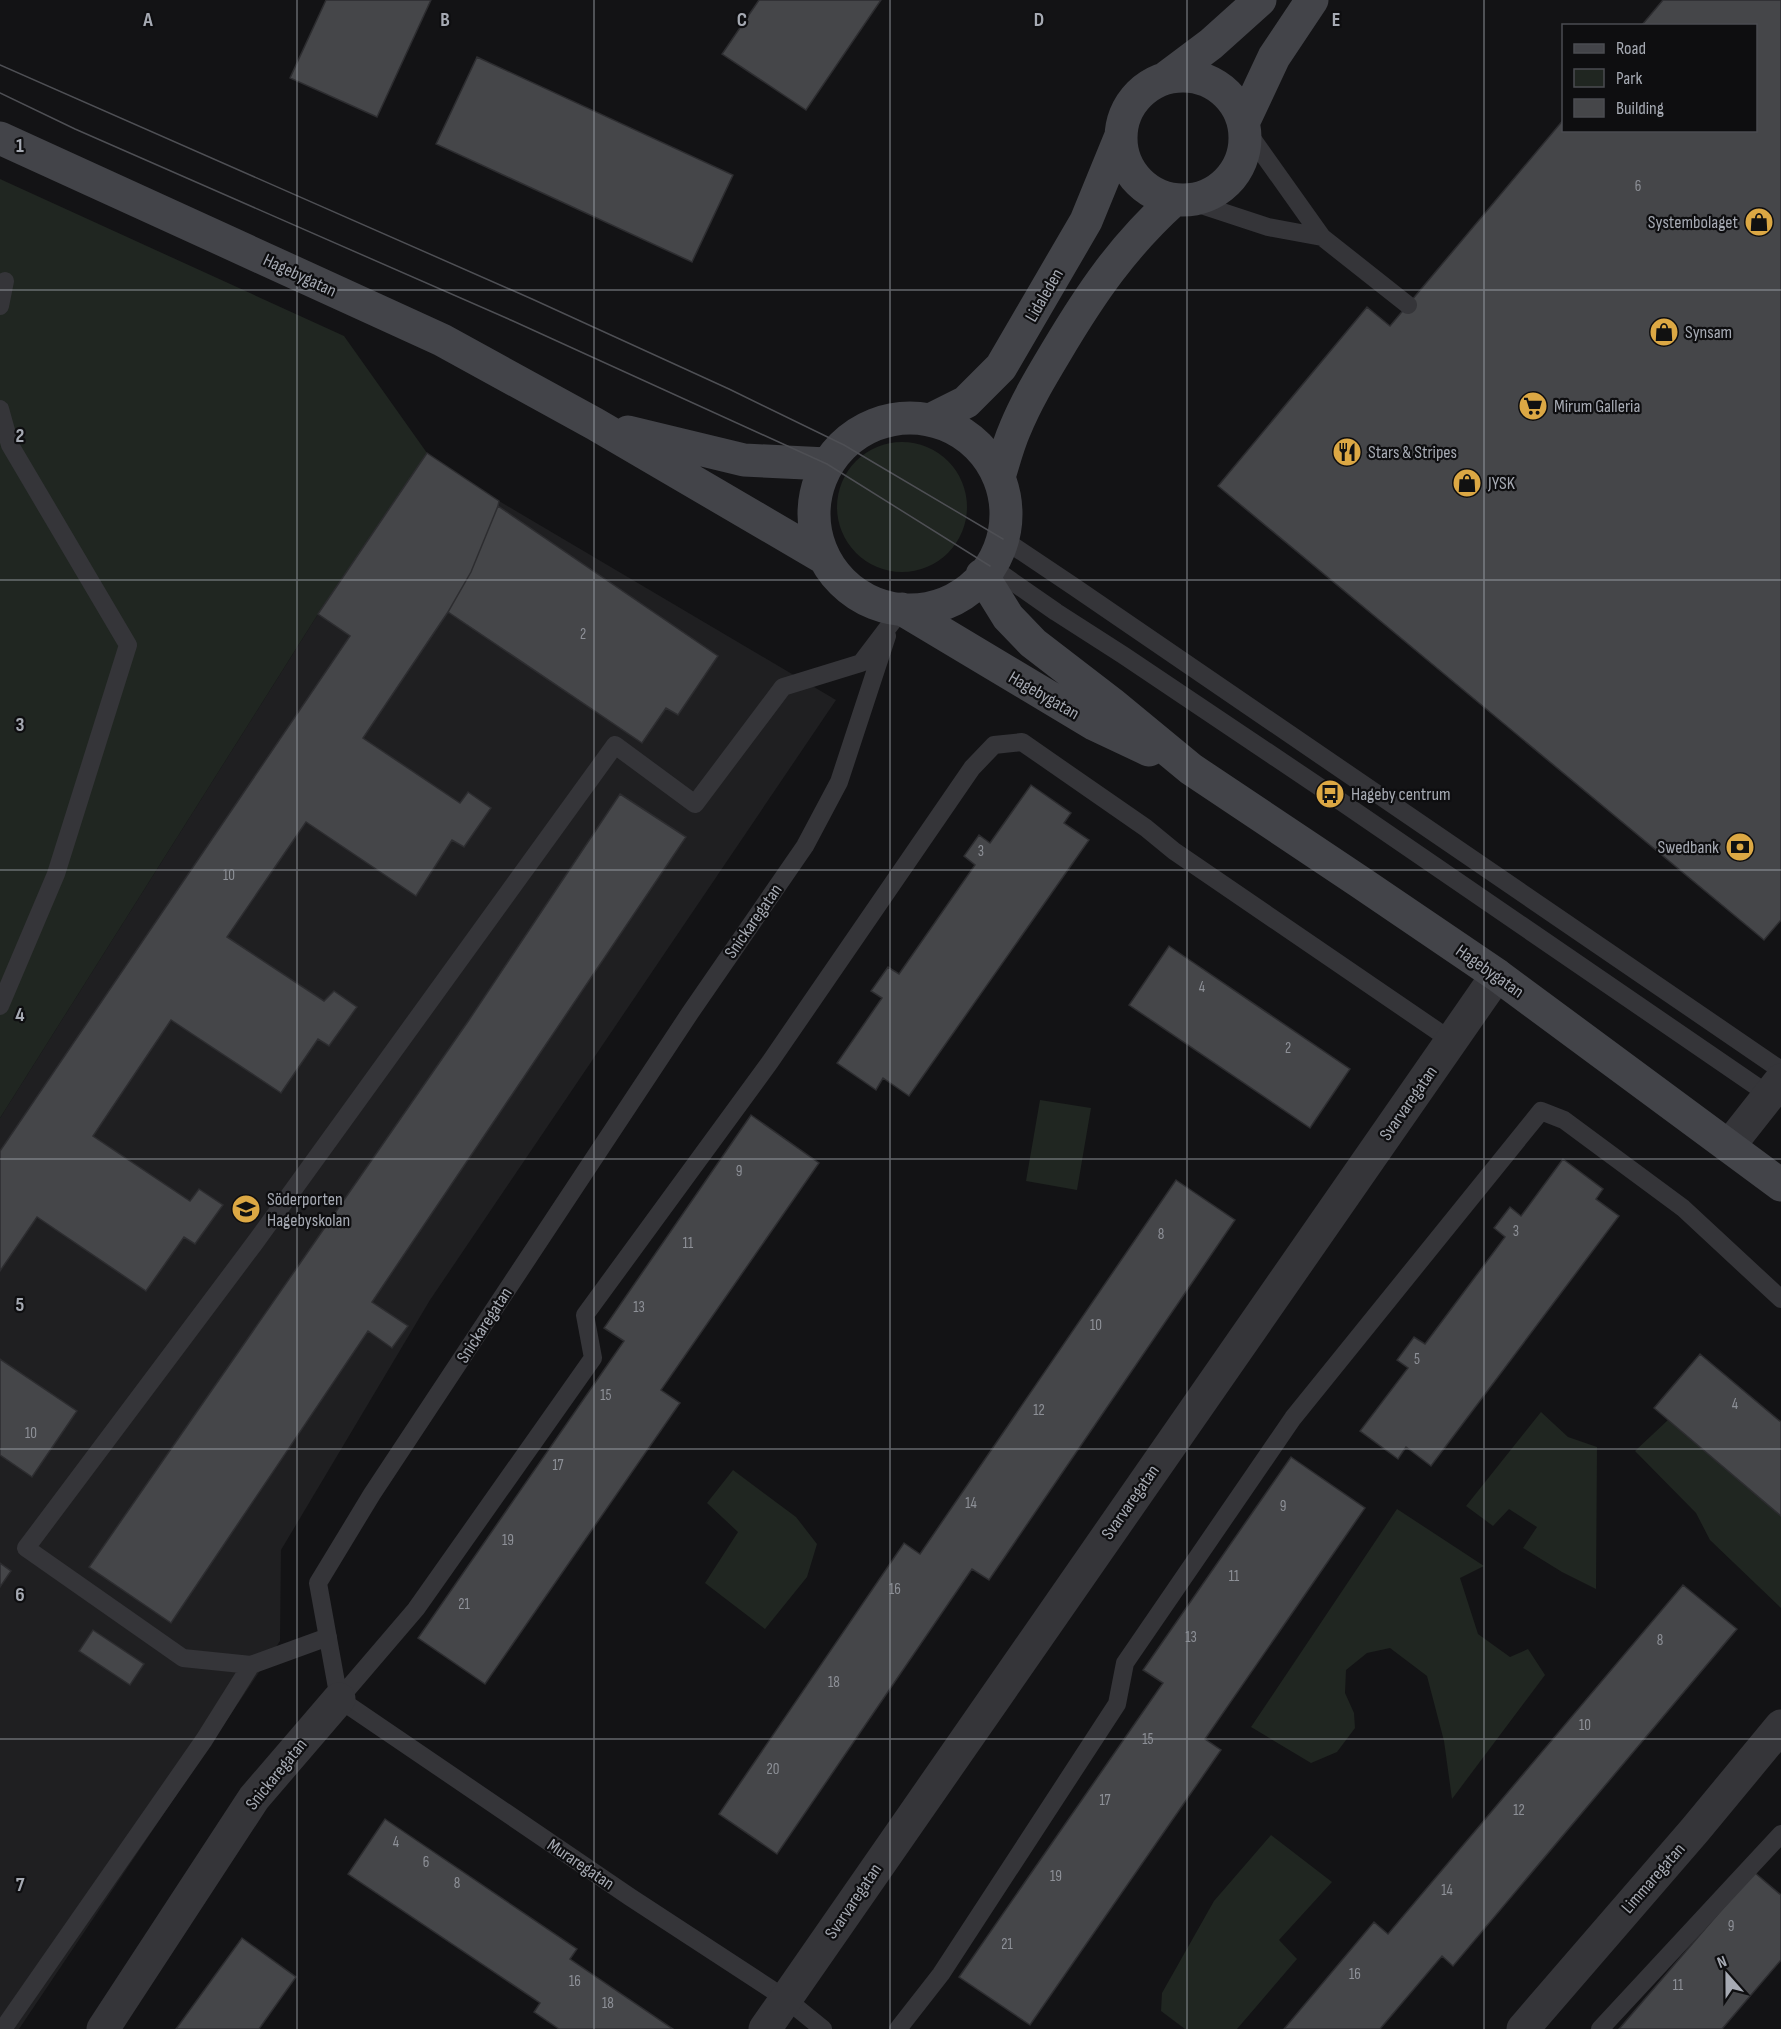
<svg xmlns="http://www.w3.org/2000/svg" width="1781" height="2029" font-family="'Sofia Sans Condensed',sans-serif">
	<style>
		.built { fill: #1f1f21 }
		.green { fill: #202621 }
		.building { fill: #454649; stroke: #2d2d30; stroke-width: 1.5 }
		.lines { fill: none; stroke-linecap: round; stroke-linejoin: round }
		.lane { stroke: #353539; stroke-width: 18 }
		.street { stroke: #353539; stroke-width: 33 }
		.secondary { stroke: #434449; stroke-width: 33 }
		.tram { stroke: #4e4f54; stroke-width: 1.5 }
		.grid { fill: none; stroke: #a6aab3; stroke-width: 1.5; stroke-opacity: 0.55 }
		.labels { text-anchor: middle; stroke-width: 4.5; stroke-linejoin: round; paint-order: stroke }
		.number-label { font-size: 15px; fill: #8e9198 }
		.poi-label { font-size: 18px; fill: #a6aab3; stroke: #0e0e10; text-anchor: start }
		.street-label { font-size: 18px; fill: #a6aab3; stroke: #0e0e10 }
		.grid-label { font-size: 20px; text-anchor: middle; font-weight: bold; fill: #a6aab3; stroke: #0e0e10; stroke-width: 4.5; stroke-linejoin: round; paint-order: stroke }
	</style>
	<rect width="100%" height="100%" fill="#131315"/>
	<path class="built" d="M427 453 499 501 836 700 430 1300 281 1550 280 1641 19 2029H0V1118L318 614Z"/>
	<path class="green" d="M0 179 344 336 427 453 318 614 0 1118Z
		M837 507a65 65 0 1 1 130 0a65 65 0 1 1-130 0Z
		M1040 1100 1091 1108 1077 1190 1026 1181Z
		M1541 1412 1568 1437 1597 1447 1596 1589 1562 1572 1523 1548 1537 1527 1509 1509 1493 1526 1466 1506Z
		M1668 1420 1781 1516V1608L1710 1540 1696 1513 1635 1451Z
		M733 1470 796 1517 817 1544 807 1577 765 1629 705 1583 738 1532 707 1503Z
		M1397 1509 1484 1566 1460 1578 1478 1634 1510 1657 1528 1649 1545 1675 1452 1799 1444 1741 1427 1676 1390 1648 1367 1653 1346 1670 1345 1693 1354 1713 1355 1728 1337 1752 1311 1763 1251 1727Z
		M1271 1835 1332 1882 1279 1940 1297 1959 1237 2029H1185L1161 2011 1162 1993 1214 1901Z"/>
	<path class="building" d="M326 0H431L377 117 290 78Z
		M759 0H881L806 110 722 54Z
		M1663 0H1781V920L1764 940 1218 486 1367 307 1390 326 1564 119V130H1756V26H1641Z
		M477 57 733 175 692 262 436 144Z
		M427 453 499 501 498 506 471 572 448 612 363 738 460 803 468 792 491 808 464 847 452 840 416 896 306 822 227 937 324 1001 334 991 357 1007 329 1046 318 1039 281 1093 171 1020 93 1136 190 1201 199 1189 223 1205 195 1244 184 1237 146 1291 37 1217 0 1271V1151L350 636 318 614Z
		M498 506 718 656 678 715 666 708 642 743 448 612 471 572Z
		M1031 785 1071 813 1064 823 1089 840 909 1096 883 1078 876 1090 837 1063 882 998 871 991 888 967 899 974 975 865 964 856 979 835 990 843Z
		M620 794 686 837 372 1302 408 1326 392 1348 368 1331 171 1623 89 1567 469 1020Z
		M1169 946 1350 1069 1310 1128 1129 1005Z
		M751 1115 819 1163 661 1390 680 1403 485 1684 418 1638 624 1341 604 1328Z
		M1563 1159 1603 1189 1596 1199 1619 1216 1431 1466 1406 1447 1398 1459 1360 1431 1408 1368 1397 1360 1414 1337 1425 1344 1505 1237 1494 1228 1510 1207 1521 1216Z
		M1176 1180 1235 1220 989 1580 972 1569 777 1854 719 1814 904 1543 920 1554Z
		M1700 1354 1781 1422V1516L1654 1408Z
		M0 1359 77 1411 32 1477 0 1455Z
		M1291 1457 1365 1508 1205 1739 1221 1750 1030 2025 959 1977 1163 1683 1143 1670Z
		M0 1563 11 1571 0 1587Z
		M1683 1585 1737 1629 1453 1966 1442 1956 1380 2029H1284L1374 1922 1388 1934Z
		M93 1630 144 1664 130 1685 79 1651Z
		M385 1819 577 1949 570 1959 673 2029H559L534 2012 540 2003 348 1874Z
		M1754 1872 1781 1895V1960L1722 2029H1619Z
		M242 1938 296 1977 259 2029H176Z"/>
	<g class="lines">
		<path class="lane" d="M1246 130 1322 237 1408 305
			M1186 200 1268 227 1322 237
			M0 306 5 281
			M0 409 10 445 128 645 56 874 0 1006
			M1003 539 1073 586 1781 1070
			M990 566 1056 612 1123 655 1330 794 1775 1099
			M251 1665 183 1658 26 1548 254 1244 615 745 695 804 783 687 861 663 902 609
			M339 1699 416 1609 593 1358 585 1315 770 1062 972 768 994 745 1022 742 1146 828 1174 851 1452 1041
			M339 1699 318 1583 372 1494 690 1013 805 846 839 782 887 636
			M339 1699 630 1897 786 1999 823 2029
			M3 2029 204 1740 251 1665 328 1637
			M898 2029 941 1974 1117 1704 1125 1663 1293 1418 1541 1111 1564 1120 1683 1208 1781 1299
			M1600 2029 1781 1834"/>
		<path class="street" d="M1729 1146 1781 1080
			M103 2029 254 1798 339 1699
			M765 2029 1497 975
			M1523 2029 1695 1830 1781 1726"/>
		<path class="secondary" d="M1121 138a62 62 0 1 1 124 0a62 62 0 1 1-124 0Z
			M1167 77 1211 44 1260 0
			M1244 121 1274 57 1312 0
			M0 138 442 340 595 424 824 558
			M814 514a96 96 0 1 1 192 0a96 96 0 1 1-192 0Z
			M930 420 966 402 1001 367 1086 221 1120 138
			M628 432 744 460 827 464
			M999 477C1004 461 1008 445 1015 429 1026 402 1041 377 1056 352 1091 293 1123 246 1174 200
			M982 575 1008 617 1033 643 1111 703 1191 769 1360 882 1497 975 1781 1185
			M902 609 1094 724 1149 750"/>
		<path class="tram" d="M0 65 532 299 729 389 844 445 1003 539
			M0 93 75 129 513 321 827 464 990 566"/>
	</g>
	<path class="grid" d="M297 0V2029M594 0V2029M890 0V2029M1187 0V2029M1484 0V2029M0 290H1781M0 580H1781M0 870H1781M0 1159H1781M0 1449H1781M0 1739H1781"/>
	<defs>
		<g id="shop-disc" transform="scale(1.5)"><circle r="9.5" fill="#dca844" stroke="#0e0e10"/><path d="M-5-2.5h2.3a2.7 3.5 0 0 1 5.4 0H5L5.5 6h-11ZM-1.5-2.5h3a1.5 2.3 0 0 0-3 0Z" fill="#111"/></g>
		<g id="supermarket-disc" transform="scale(1.5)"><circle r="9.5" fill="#dca844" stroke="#0e0e10"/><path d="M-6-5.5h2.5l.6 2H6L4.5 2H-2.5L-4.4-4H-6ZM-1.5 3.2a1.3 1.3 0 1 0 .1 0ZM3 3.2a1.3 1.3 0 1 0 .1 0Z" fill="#111"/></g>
		<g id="restaurant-disc" transform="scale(1.5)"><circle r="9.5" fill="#dca844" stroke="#0e0e10"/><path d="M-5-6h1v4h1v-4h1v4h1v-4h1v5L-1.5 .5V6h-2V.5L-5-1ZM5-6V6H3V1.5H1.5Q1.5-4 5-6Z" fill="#111"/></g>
		<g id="bus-disc" transform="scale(1.5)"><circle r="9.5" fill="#dca844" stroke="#0e0e10"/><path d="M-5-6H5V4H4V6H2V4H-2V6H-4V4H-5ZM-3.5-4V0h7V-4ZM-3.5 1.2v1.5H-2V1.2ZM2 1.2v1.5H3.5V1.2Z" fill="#111"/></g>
		<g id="bank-disc" transform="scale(1.5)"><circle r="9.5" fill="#dca844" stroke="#0e0e10"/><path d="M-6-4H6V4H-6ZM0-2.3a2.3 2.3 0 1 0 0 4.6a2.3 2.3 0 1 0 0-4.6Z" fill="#111"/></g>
		<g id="school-disc" transform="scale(1.5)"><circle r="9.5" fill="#dca844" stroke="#0e0e10"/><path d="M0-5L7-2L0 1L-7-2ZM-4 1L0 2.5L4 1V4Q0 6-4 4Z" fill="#111"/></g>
	</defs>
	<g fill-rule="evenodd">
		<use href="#shop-disc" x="1759" y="222"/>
		<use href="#shop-disc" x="1664" y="332"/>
		<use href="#supermarket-disc" x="1533" y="406"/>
		<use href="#restaurant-disc" x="1347" y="452"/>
		<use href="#shop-disc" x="1467" y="483"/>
		<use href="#bus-disc" x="1330" y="794"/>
		<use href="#bank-disc" x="1740" y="847"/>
		<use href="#school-disc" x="246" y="1209"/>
	</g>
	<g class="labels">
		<g class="number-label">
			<text x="1638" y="191">6</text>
			<text x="583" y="639">2</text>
			<text x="981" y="856">3</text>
			<text x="229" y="880">10</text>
			<text x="1202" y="992">4</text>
			<text x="1288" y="1053">2</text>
			<text x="739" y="1176">9</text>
			<text x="1516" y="1236">3</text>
			<text x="1161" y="1239">8</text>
			<text x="688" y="1248">11</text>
			<text x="639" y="1312">13</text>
			<text x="1096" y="1330">10</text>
			<text x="1417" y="1364">5</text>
			<text x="606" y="1400">15</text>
			<text x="1735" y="1409">4</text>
			<text x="1039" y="1415">12</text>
			<text x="31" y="1438">10</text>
			<text x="558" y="1470">17</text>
			<text x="971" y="1508">14</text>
			<text x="1283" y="1511">9</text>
			<text x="508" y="1545">19</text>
			<text x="1234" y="1581">11</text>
			<text x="895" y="1594">16</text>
			<text x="464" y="1609">21</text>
			<text x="1191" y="1642">13</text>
			<text x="1660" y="1645">8</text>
			<text x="834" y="1687">18</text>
			<text x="1585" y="1730">10</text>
			<text x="1148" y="1744">15</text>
			<text x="773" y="1774">20</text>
			<text x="1105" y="1805">17</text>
			<text x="1519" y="1815">12</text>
			<text x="396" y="1847">4</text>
			<text x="426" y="1867">6</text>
			<text x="1056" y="1881">19</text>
			<text x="457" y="1888">8</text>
			<text x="1447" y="1895">14</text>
			<text x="1731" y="1931">9</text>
			<text x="1007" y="1949">21</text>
			<text x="1355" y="1979">16</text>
			<text x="575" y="1986">16</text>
			<text x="1678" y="1990">11</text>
			<text x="608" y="2008">18</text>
		</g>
		<g class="poi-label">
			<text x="1738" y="228" text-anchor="end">Systembolaget</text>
			<text x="1685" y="338">Synsam</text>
			<text x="1554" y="412">Mirum Galleria</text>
			<text x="1368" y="458">Stars &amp; Stripes</text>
			<text x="1488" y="489">JYSK</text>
			<text x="1351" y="800">Hageby centrum</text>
			<text x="1719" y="853" text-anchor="end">Swedbank</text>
			<text x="267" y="1205">Söderporten<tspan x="267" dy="21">Hagebyskolan</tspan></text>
		</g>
		<g class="street-label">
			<text transform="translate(300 275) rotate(25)" y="6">Hagebygatan</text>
			<text transform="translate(1044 295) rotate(-60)" y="6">Lidaleden</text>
			<text transform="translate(1044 695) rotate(30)" y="6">Hagebygatan</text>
			<text transform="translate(753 921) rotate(-55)" y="6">Snickaregatan</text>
			<text transform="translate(1490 971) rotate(35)" y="6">Hagebygatan</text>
			<text transform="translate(1408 1103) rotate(-55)" y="6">Svarvaregatan</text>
			<text transform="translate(484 1325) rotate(-57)" y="6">Snickaregatan</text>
			<text transform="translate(1130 1502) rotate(-55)" y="6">Svarvaregatan</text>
			<text transform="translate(276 1774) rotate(-51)" y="6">Snickaregatan</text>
			<text transform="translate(581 1864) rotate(34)" y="6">Muraregatan</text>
			<text transform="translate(1653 1878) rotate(-49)" y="6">Limmaregatan</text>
			<text transform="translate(853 1901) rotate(-56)" y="6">Svarvaregatan</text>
		</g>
	</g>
	<g class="grid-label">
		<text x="148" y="26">A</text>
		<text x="445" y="26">B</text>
		<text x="742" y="26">C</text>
		<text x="1039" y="26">D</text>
		<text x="1336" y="26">E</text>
		<text x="20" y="152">1</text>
		<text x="20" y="442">2</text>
		<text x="20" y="731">3</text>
		<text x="20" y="1021">4</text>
		<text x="20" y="1311">5</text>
		<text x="20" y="1601">6</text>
		<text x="20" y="1891">7</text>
	</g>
	<rect x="1562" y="24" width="195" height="108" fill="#0e0e10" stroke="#4b4c51" stroke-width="1.5"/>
	<rect x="1574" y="44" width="30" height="9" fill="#434449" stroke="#4b4c51" stroke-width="1.5"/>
	<text x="1616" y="54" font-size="18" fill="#a6aab3">Road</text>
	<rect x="1574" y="69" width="30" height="18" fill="#202621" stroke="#4b4c51" stroke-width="1.5"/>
	<text x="1616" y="84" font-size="18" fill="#a6aab3">Park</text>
	<rect x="1574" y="99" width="30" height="18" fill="#454649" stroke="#4b4c51" stroke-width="1.5"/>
	<text x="1616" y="114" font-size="18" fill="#a6aab3">Building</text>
	<g transform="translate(1727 1975) rotate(339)" stroke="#0e0e10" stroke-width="4.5" paint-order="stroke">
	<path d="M0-4.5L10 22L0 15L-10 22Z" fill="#a6aab3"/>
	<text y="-9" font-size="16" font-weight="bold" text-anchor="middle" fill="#a6aab3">N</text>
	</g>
</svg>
